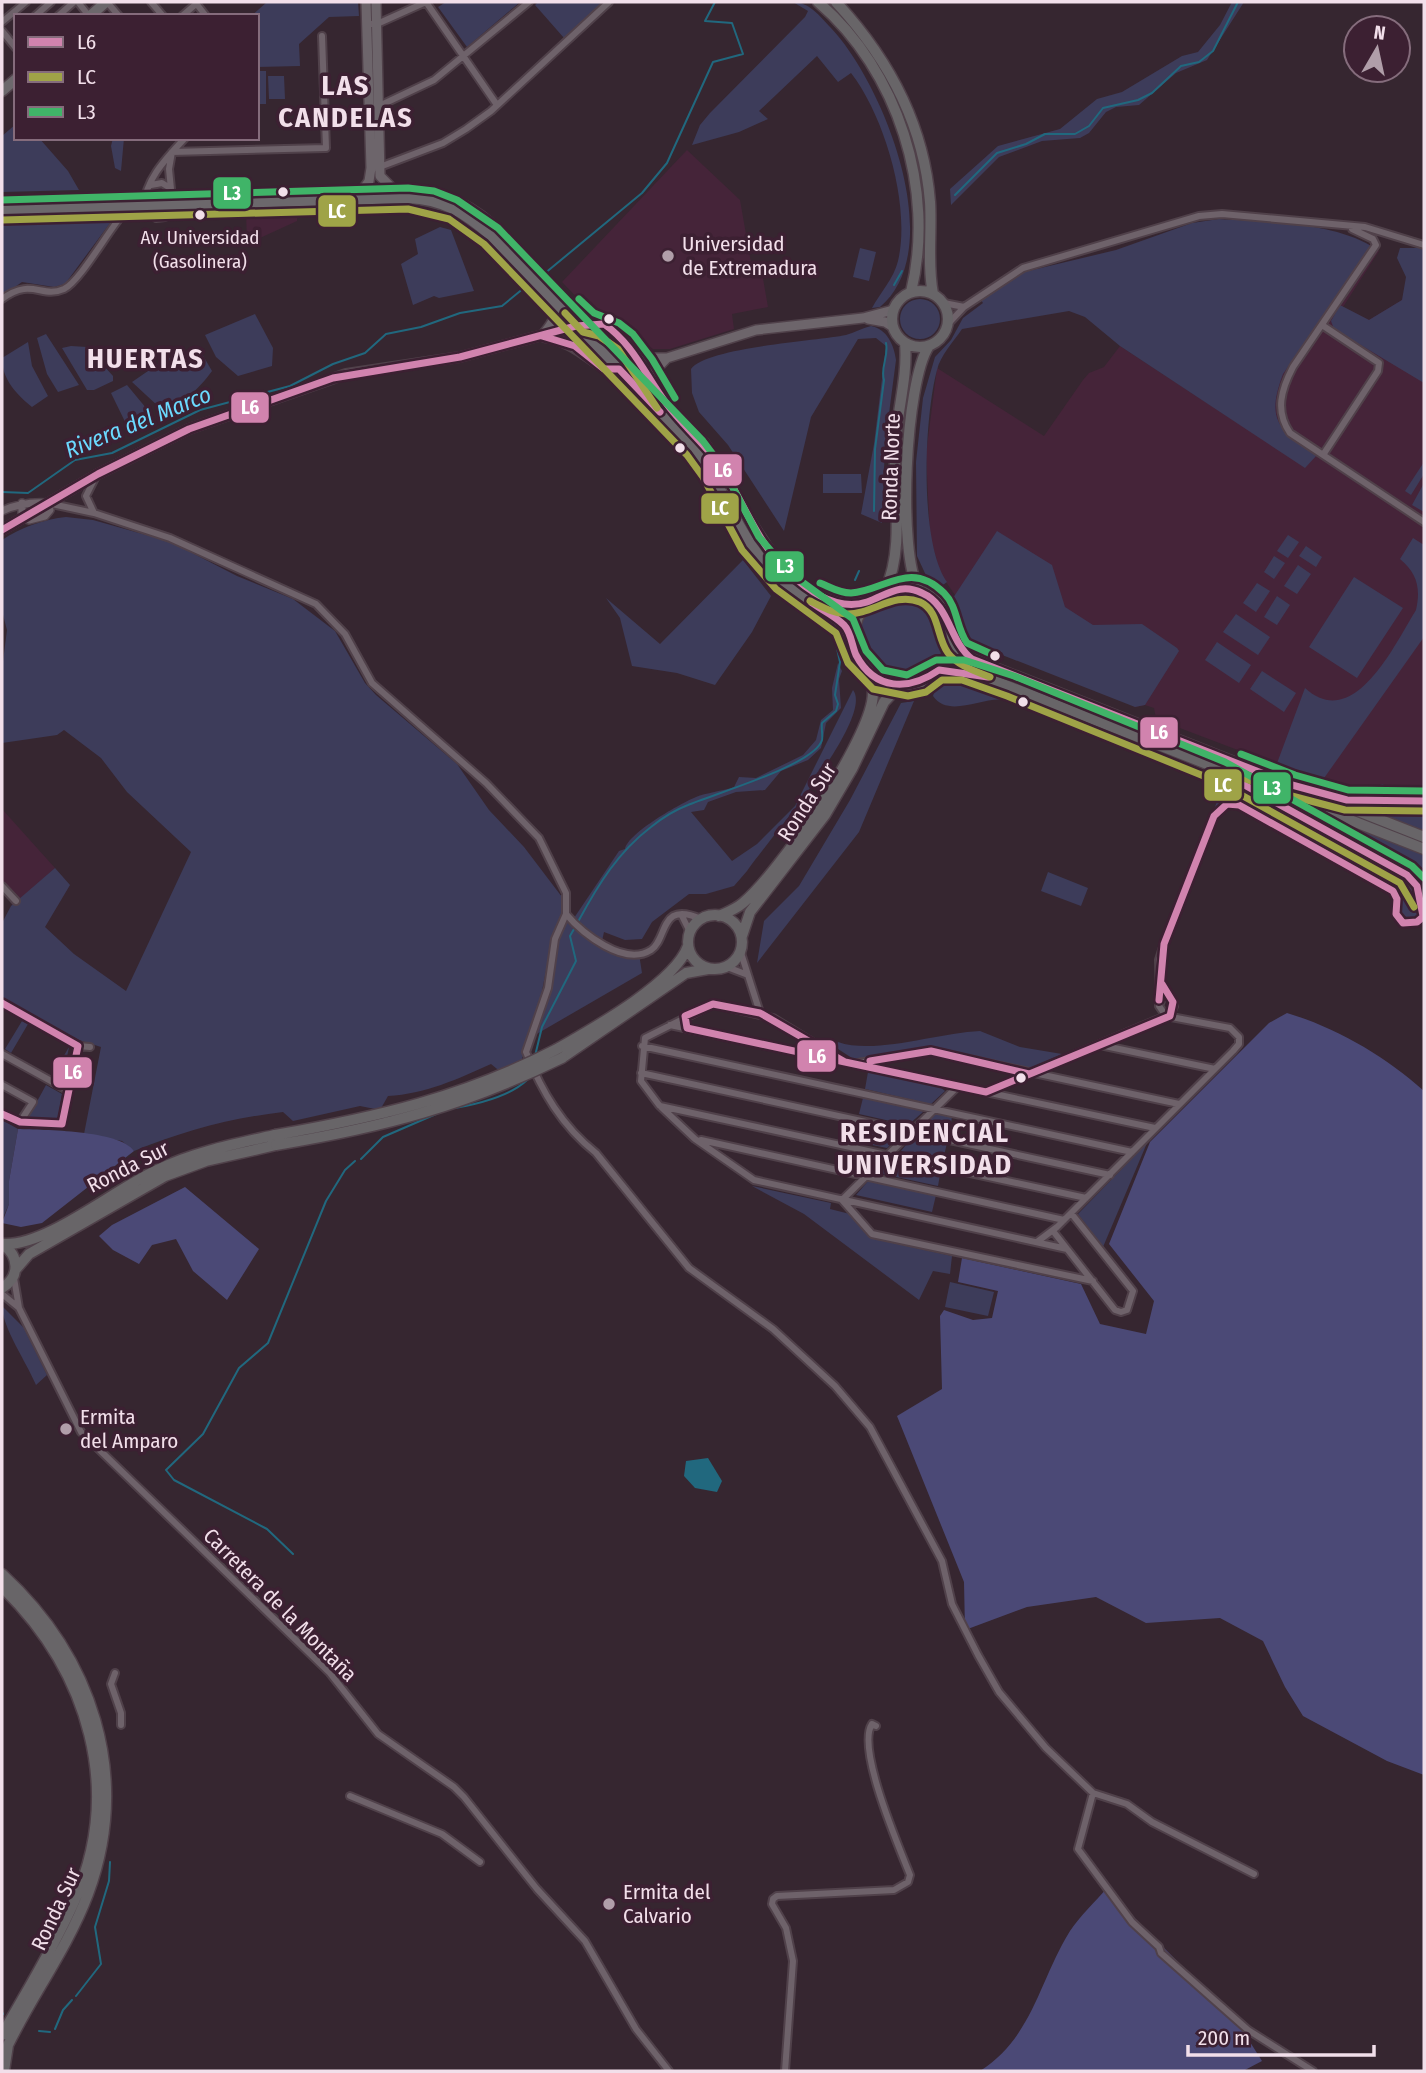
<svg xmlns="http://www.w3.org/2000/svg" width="1426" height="2073" font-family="'Fira Sans Condensed',sans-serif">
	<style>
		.built { fill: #452439 }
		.green { fill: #3d3c5a }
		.forest { fill: #4b4976 }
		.water { fill: #21687e }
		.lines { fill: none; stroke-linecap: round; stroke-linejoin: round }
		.stream { stroke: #21687e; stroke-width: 2 }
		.minor-casing { stroke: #50414a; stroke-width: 10 }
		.tertiary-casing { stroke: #50414a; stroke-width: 10 }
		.secondary-casing { stroke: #50414a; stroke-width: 12 }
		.primary-casing { stroke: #50414a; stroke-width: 13 }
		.trunk-casing { stroke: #50414a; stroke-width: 13 }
		.minor { stroke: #6e626a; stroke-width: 6 }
		.tertiary { stroke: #6e626a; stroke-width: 7 }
		.secondary { stroke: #6d656b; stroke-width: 9 }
		.primary { stroke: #6c686c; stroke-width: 10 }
		.trunk { stroke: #686568; stroke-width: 10 }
		.trunk-bridge-casing { stroke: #50414a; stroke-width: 13; stroke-linecap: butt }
		.trunk-bridge { stroke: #686568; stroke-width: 10 }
		.bus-1-casing { stroke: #3c2032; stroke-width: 12 }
		.bus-2-casing { stroke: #3c2032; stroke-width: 12 }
		.bus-3-casing { stroke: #3c2032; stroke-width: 12 }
		.bus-1 { stroke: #d183ae; stroke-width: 7 }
		.bus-2 { stroke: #9fa347; stroke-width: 7 }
		.bus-3 { stroke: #40b468; stroke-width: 7 }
		.bus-dot { fill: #f2dfea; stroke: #3c2032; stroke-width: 2.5 }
		.poi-dot { fill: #b09ea9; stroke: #3c2032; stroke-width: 2.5 }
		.labels { text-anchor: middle; stroke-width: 7; stroke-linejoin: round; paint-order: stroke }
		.bus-label { font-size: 19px; fill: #f2dfea; stroke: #3c2032 }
		.poi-label { font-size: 21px; fill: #f2dfea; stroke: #3c2032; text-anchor: start }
		.street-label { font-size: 21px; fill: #f2dfea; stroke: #3c2032 }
		.water-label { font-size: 23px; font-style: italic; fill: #6bd9fe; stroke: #3c2032 }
		.district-label { font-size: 28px; font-weight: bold; letter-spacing: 2px; fill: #f2dfea; stroke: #3c2032 }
		.line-badge { stroke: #3c2032; stroke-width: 2.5 }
		.badge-label { font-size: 19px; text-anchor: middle; font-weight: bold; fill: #fff }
	</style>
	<rect width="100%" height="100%" fill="#362630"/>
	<path class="built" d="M687 150 740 200 753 274 762 273 768 307 732 314 734 329 670 349H653L639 341 614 316 586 307 562 282Z
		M298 210 297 221 247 244 246 211Z
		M1368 244 1379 251 1343 307 1369 320 1402 300 1424 293V786L1387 792 1383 784 1357 792 1343 790 1156 719 1154 708 1145 705 1135 707 967 612 941 575 930 537 926 454 937 368 1044 436 1083 380 1089 373 1104 367 1120 346 1236 422Z
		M2 809 55 868 21 901 2 880Z"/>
	<path class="green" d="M267 2H358L359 16 329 17 299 44 300 66 257 67V16H251Z
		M446 2H517L519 3 467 47 438 7Z
		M538 2H603L564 38 535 5Z
		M793 2C809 2 820 16 831 28 883 83 950 248 880 307L872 308C880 293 894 278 898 261 911 206 885 117 851 73L838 82 817 56 759 111 768 119 739 132 692 145 700 125 710 113 805 17 808 11Z
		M1232 2H1244L1207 60 1176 73 1139 105 1116 107 1106 112 1089 133 1080 138 1042 141 999 157 951 205 950 189 998 146 1060 129 1097 99 1122 92 1182 56 1198 52 1220 25Z
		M257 71H266V104H257Z
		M268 76H284L285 99H269Z
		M16 124V138H39L68 171 79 190 2 192V136Z
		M113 138H124L121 171 115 168 111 146Z
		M116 215 65 284 54 287 22 282 2 296V219Z
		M1219 219C1264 222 1332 222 1371 246L1283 374C1265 422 1280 430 1317 455L1305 468 1120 346 1085 317 1069 311 962 329C954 341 940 356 937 370 924 418 919 542 947 582L940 587 930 584 917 556 916 462 923 398 935 357 951 340 963 318 983 303 981 300 1024 272 1116 250 1192 223Z
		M440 227 451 230 474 291 439 298 434 296 413 305 401 264 418 254 415 239Z
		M860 248 876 252 869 281 853 277Z
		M1400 248H1424V383L1334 329 1331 321 1340 305 1369 320 1402 300 1406 277 1397 258Z
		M900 319a20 20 0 1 1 40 0a20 20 0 1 1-40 0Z
		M255 314 273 348 272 366 238 376 216 357 205 335Z
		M871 326C887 329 894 345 896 360L885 444 882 523 861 514 874 444 886 346 876 338 858 339 811 417 784 531 728 445 699 412 692 393 691 369C707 347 817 341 846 335 854 333 862 328 871 326Z
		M46 334 79 385 58 392 47 374 37 338Z
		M28 342 32 366 48 396 32 407C16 394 2 379 2 358Z
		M71 346 87 347 113 376V381L94 390H87L62 348Z
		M198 347 212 371C198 390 183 405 159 407L132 382 164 360Z
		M910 380 905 427 903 545H900V447Z
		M127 385 151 414 131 434 111 393Z
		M1424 462V474L1411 495 1405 491Z
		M823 474H861L862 493H823Z
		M1424 483V512L1412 505Z
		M66 517 93 520 171 542 237 576 293 599 335 631 365 683 376 695 457 764 489 810 524 847 562 897V912L553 935 541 996 522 1059 502 1073 491 1064C458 1079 425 1094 388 1096L380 1110 360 1106 293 1121 283 1112C231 1118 183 1131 134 1151L122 1141 84 1134 101 1047 79 1040 2 999V923L11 906 55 868 70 885 45 927 74 954 126 991 191 852 127 792 101 758 64 730 57 735 2 743V669L7 630 2 611V540C19 528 45 519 66 517Z
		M997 531 1052 565 1065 607 1093 625 1142 624 1177 648 1179 651 1145 705 1135 707 964 640 952 606 953 598Z
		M1288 535 1299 542 1288 558 1277 551Z
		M1413 538 1424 545V637L1322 781 1357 792 1383 784 1388 792 1424 786V795L1349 794 1276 766 1305 688C1354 733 1395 644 1416 610 1421 588 1417 573 1400 559Z
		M1306 546 1322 557 1316 567 1299 556Z
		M1274 556 1285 563 1274 579 1264 572Z
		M743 560 771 596 752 632 715 685 677 673 632 666 620 618 606 598 660 644Z
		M1298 565 1311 574 1297 594 1284 586Z
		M1354 577 1403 608 1357 678 1309 647Z
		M1257 583 1270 591 1256 612 1243 603Z
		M858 637a43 43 0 1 1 86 0a43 43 0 1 1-86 0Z
		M1277 596 1290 605 1277 625 1264 617Z
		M1236 614 1270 637 1258 655 1223 632Z
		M1217 642 1251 665 1239 683 1205 660Z
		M838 663 842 671 839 679 841 708 826 723 821 748 808 760 781 771 765 790 736 792 708 802 704 810 691 812 732 861 757 844 795 806 853 690C875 718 766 843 747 871L734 886 706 894H689L652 922 642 939 625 940 604 932 602 941 574 918 619 851 625 849C628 833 681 803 696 797 705 793 723 791 734 787L739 777 756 778 803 755 816 740 821 720 833 710 832 688Z
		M1262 671 1296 693 1284 712 1250 689Z
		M953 677 969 679 1052 716C1037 710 1021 702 1005 700 983 696 949 719 933 696L936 686Z
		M914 701 859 832 757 963 764 921 799 886 850 800 901 703Z
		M1224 783 1250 794 1407 882 1413 890 1418 916 1411 921 1401 916 1399 894 1392 886 1240 801 1227 800 1213 812Z
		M1284 801 1424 854V871H1407Z
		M1424 804V832L1357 805Z
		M1048 872 1088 888 1081 906 1041 891Z
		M567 922 588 940 616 953 639 954 642 973 535 1035 558 938Z
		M22 1021 28 1024 11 1053 5 1049Z
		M980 1031 1020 1047 1062 1054 1028 1069 930 1047 855 1060 835 1047 838 1042C875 1055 937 1033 980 1031Z
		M69 1047 62 1082 52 1076Z
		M868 1072 940 1087 945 1091 931 1104 865 1089Z
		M46 1085 62 1094 58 1118H28Z
		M863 1098 922 1111 923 1112 908 1125 859 1114Z
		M935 1113 952 1117 949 1135 922 1128Z
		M2 1120 18 1129 9 1181V1204L2 1220Z
		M857 1123 897 1132 900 1135 887 1148 853 1141Z
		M913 1136 947 1143 943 1160 901 1151Z
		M1147 1143 1103 1247 1078 1214Z
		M851 1149 877 1156V1159L866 1170 847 1166Z
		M890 1158 941 1169 938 1186 878 1173Z
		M869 1180 936 1195 932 1212 856 1195Z
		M752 1186 831 1203 830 1209 850 1214 870 1238 952 1256 950 1274 933 1271 919 1300 804 1214Z
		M950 1282 994 1292 988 1316 945 1307Z
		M2 1306 24 1328 47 1375 36 1385C27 1363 2 1327 2 1306Z"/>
	<path class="forest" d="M1287 1013C1337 1028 1385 1056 1424 1091L1422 1347 1424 1775 1387 1761 1303 1716 1285 1687 1263 1641 1220 1618 1146 1623 1096 1597 1027 1607 965 1630 964 1582 897 1416 942 1389 940 1316 944 1310 973 1320 992 1318 998 1291 958 1282 962 1258 1081 1284 1100 1324 1146 1334 1154 1301 1109 1244 1150 1142 1269 1023Z
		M18 1129C43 1130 120 1130 134 1151L42 1223 21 1227 2 1223 9 1204V1181Z
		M185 1187 259 1249 227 1300 193 1271 176 1239 152 1245 139 1264 113 1250 99 1236 112 1225Z
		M1106 1889 1238 2023 1262 2061 1243 2071H980C1033 2037 1039 1981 1070 1931 1080 1916 1095 1902 1106 1889Z"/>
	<path class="water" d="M708 1458 722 1481 717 1492 695 1488 684 1476 686 1461Z"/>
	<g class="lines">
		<path class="stream" d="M955 195 997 153 1026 144 1045 134H1075L1089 126 1103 108 1138 100 1152 93 1181 66 1199 62 1213 51 1238 2
			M544 274 642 193 667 163 713 62 743 54 732 23 705 21 715 2
			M894 285 902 271
			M2 492 28 493 75 460 112 453 200 410 290 386 333 364 365 353 386 334 421 327 460 313 502 306 530 283
			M874 511 875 449 884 380C880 367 889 357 886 343
			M855 580 859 571
			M579 920C598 885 618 852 651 827 662 818 675 810 688 805 713 794 815 765 822 740 823 735 821 728 822 723L836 711 838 704 835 695 840 662 833 630
			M535 1056 542 1027 576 961 570 936 574 929
			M448 1109C474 1105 508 1098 527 1080
			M361 1159 383 1137 443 1111
			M293 1554 267 1529 174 1480 166 1470 203 1434 239 1368 268 1343 326 1201 345 1170 355 1161
			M76 1996 101 1964 95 1927 109 1881 110 1862
			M2 2012 3 2014
			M55 2029 63 2010 72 2000
			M39 2031 50 2032"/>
		<g class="minor-casing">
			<path id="minor" d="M78 2 89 16
				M107 2 119 16
				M151 2 163 16
				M195 2 206 16
				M426 2 497 105
				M35 16 51 2
				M58 16 74 2
				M182 16 196 4
				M2 22 26 2
				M367 24H377L426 2
				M2 31 16 48
				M379 106 434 80 529 2
				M172 152 326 148 322 36
				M172 152 169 169 173 209 165 217 156 218 145 210C141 184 167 157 185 138
				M377 168 443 143 466 129 491 111 609 2
				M151 185 162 183 170 188
				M1352 229 1373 239 1376 245 1293 367C1281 390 1275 411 1290 433L1424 522
				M2 299C32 277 41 299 64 289 81 281 111 225 128 208
				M944 303 964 307
				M948 324 964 307 1023 268 1199 216 1222 214 1365 227 1424 245
				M1322 325 1379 363 1378 371 1323 455
				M47 503 94 513 170 538 316 604 345 634 372 683 486 783 539 838 566 893V914L555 939 548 988 526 1052C542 1092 562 1126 596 1153L689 1268 773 1329 835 1386 870 1427 942 1561 952 1604 978 1655 999 1692 1046 1748 1093 1793 1127 1804 1152 1822 1254 1874
				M94 513 86 496 95 478
				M2 886 16 901
				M566 914C582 933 624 967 651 950 668 939 659 900 701 919
				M682 916 690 932
				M741 953 760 1013
				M727 967 748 975
				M1160 997 1159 960 1164 944 1214 816 1227 804 1239 805 1393 891 1397 899 1396 914 1403 923 1417 922 1424 916
				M2 1003 78 1046 90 1047
				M1166 1016 1159 1006 1163 995 1171 997 1174 1006 1170 1016
				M670 1025 1155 1128
				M1100 1045 1215 1069
				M642 1046 1132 1152
				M2 1054 69 1091
				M845 1062 773 1018 713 1004 645 1038 641 1081 659 1105 695 1139 754 1180 1067 1249
				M858 1063 931 1051 1179 1104
				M641 1073 1110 1175
				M2 1085 33 1102 20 1122
				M958 1086 842 1200 872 1234 1093 1281
				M986 1092 1166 1016 1230 1028 1239 1037V1044L1233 1051 1057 1227 1037 1242
				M660 1106 1086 1198
				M2 1114 20 1122 62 1124 78 1046
				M701 1140 1064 1220
				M1053 1231 1115 1310 1121 1312 1127 1310 1133 1291 1071 1213
				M14 1278 19 1308 81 1432 329 1672 378 1734 454 1787 464 1797 537 1889 585 1941 636 2029 669 2071
				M2 1294 18 1307
				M115 1673 111 1684 121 1713V1725
				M1093 1793 1078 1849 1132 1922 1159 1947 1161 1953 1248 2030 1313 2071
				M350 1796 442 1834 480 1862
				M785 2071 793 1961 786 1928 772 1904 773 1899 777 1896 894 1890 908 1882 910 1875C899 1847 856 1748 872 1724L876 1726"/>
		</g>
		<g class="tertiary-casing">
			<path id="tertiary" d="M2 511C17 504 30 502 47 503L50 510 45 516 29 520 22 518V503"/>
		</g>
		<g class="secondary-casing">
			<path id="secondary" d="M376 2 380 176 394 190
				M362 191 369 181 371 168 366 2
				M868 319 885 322 893 327
				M542 336C552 323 559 317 552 301
				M544 337C582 343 593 369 628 379
				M633 348 652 358H667
				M650 376 667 358 756 330 863 318 893 310
				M2 530 98 474 189 429 346 374 460 357 576 326 604 324 613 329 626 343 664 399"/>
		</g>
		<g class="primary-casing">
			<path id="primary" d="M90 16 106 2
				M2 91 16 79
				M2 201 394 190C433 190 462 199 492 225L704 443C745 499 779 614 867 603
				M2 210 408 198C443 199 466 214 491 236L695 448C723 486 737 533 769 568 795 596 836 608 853 642"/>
		</g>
		<g class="trunk-casing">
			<path id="trunk" d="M818 2C898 70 936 190 911 292
				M836 2C888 58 924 125 930 202 932 233 927 263 933 294
				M892 319a28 28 0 1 1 56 0a28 28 0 1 1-56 0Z
				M854 637a49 49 0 1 1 98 0a49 49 0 1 1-98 0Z
				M919 590C897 554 905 381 929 346
				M885 591C905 548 893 492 895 446 897 411 908 377 905 343
				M952 637 956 646 972 659 1424 837
				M939 670 972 672 1424 849
				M1259 792 1407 875 1417 886 1424 903
				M1330 795 1365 802 1424 801
				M688 942a27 27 0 1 1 54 0a27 27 0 1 1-54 0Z
				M719 916C728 912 736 909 743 903 780 872 863 749 872 702 874 693 873 684 872 675
				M742 936 750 912 825 815 852 769 884 702 899 686
				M557 1049C592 1029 675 983 688 946
				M562 1058 686 973 708 969
				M4 1244C47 1246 115 1189 157 1170 194 1152 235 1144 275 1135
				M16 1269 29 1254 165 1176 206 1161 276 1145
				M2 1288C20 1277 20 1256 2 1244
				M2 1574C92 1657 132 1775 88 1894 68 1947 33 1994 8 2045L4 2071
				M2 1587C88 1671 125 1790 73 1904 53 1949 26 1992 2 2035"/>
		</g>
		<use href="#minor" class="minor"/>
		<use href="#tertiary" class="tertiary"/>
		<use href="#secondary" class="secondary"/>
		<use href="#primary" class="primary"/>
		<use href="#trunk" class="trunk"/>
		<g class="trunk-bridge-casing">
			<path id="trunk-bridge" d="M275 1135C378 1117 464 1097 557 1049
				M276 1145C384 1127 464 1106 562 1058"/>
		</g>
		<use href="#trunk-bridge" class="trunk-bridge"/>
		<g class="bus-1-casing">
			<path id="bus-1" d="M542 336 575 346 604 369H619L660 412
				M2 530 98 474 189 429 333 378 460 357 576 326 604 324C634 345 645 375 666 403 685 429 711 448 727 477 746 509 759 544 787 571 808 591 837 612 867 602 887 595 900 582 922 593 950 605 949 641 972 659L1292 785 1347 800 1424 801
				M812 603C822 610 835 616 844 625 851 632 852 646 856 655 875 691 909 691 939 670L988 677
				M1230 777 1407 875 1417 886 1423 916
				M1159 1000 1164 944 1214 816 1227 804 1239 805 1393 891 1397 899 1396 914 1403 923 1417 922 1424 916
				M2 1003 78 1046 62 1124 20 1122 2 1114
				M713 1004 760 1013 845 1062 687 1028 685 1016Z
				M870 1061 931 1051 1029 1074
				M845 1062 986 1092 1170 1016 1173 1002 1162 984"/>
		</g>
		<g class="bus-2-casing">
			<path id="bus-2" d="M2 220 408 209 449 219 484 244 687 455 703 477 742 550 776 589 836 633 848 663 873 689 908 696 926 692 942 680H962L1007 696 1216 781 1400 883 1414 907
				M565 313 583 332 599 336 618 349 657 408
				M810 601C822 607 833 613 846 614 872 615 894 591 920 602 940 611 936 637 948 653 958 666 975 671 990 677
				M1233 774 1288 795 1345 810 1424 811"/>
		</g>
		<g class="bus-3-casing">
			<path id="bus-3" d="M2 200 408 188 434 191 457 200 498 228 703 441 721 465 759 537 790 573 853 619 866 651 883 670 907 675 936 660H964L1014 676 1225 762 1412 866 1424 878
				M579 299 594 313 619 323 633 334 652 359 675 398
				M820 583C830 587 839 593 851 593 884 591 910 559 944 593 958 607 956 628 967 643L998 657
				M1241 754 1295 775 1348 790 1424 791"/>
		</g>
		<use href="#bus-1" class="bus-1"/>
		<use href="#bus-2" class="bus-2"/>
		<use href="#bus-3" class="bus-3"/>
	</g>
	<g class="bus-dot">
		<circle cx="283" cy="192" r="6"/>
		<circle cx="200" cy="215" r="6"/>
		<circle cx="609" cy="319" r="6"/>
		<circle cx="680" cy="448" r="6"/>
		<circle cx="995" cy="656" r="6"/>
		<circle cx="1023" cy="702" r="6"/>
		<circle cx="1021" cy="1078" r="6"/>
	</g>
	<g class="poi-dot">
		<circle cx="668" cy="256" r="7"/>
		<circle cx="66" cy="1429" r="7"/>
		<circle cx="609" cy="1904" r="7"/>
	</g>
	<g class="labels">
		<g class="bus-label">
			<text x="200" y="244">Av. Universidad<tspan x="200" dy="24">(Gasolinera)</tspan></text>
		</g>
		<g class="poi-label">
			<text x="682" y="251">Universidad<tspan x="682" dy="24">de Extremadura</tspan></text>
			<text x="80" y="1424">Ermita<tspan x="80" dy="24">del Amparo</tspan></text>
			<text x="623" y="1899">Ermita del<tspan x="623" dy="24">Calvario</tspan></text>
		</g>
		<g class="street-label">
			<text transform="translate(891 467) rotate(-88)" y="7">Ronda Norte</text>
			<text transform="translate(807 802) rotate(-57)" y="7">Ronda Sur</text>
			<text transform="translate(128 1167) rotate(-27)" y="7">Ronda Sur</text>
			<text transform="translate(280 1605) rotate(45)" y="7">Carretera de la Montaña</text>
			<text transform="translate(56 1909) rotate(-65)" y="7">Ronda Sur</text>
		</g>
		<g class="water-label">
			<text transform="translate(138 422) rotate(-22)" y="8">Rivera del Marco</text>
		</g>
		<g class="district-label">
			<text x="346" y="95">LAS<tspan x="346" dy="32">CANDELAS</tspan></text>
			<text x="146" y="368">HUERTAS</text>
			<text x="925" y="1142">RESIDENCIAL<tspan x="925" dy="32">UNIVERSIDAD</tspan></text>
		</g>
	</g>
	<g class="line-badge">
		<rect x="212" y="176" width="40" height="34" rx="7" fill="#40b468"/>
		<rect x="317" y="194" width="40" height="34" rx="7" fill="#9fa347"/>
		<rect x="230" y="391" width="40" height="33" rx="7" fill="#d183ae"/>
		<rect x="702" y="453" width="41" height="34" rx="7" fill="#d183ae"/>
		<rect x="700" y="492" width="40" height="33" rx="7" fill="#9fa347"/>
		<rect x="764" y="550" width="41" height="33" rx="7" fill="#40b468"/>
		<rect x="1139" y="716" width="40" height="33" rx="7" fill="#d183ae"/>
		<rect x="1203" y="768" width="40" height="34" rx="7" fill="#9fa347"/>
		<rect x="1252" y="771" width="40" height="34" rx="7" fill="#40b468"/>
		<rect x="796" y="1039" width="41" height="34" rx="7" fill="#d183ae"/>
		<rect x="52" y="1056" width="41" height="33" rx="7" fill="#d183ae"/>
	</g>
	<g class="badge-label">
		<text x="232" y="200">L3</text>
		<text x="337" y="218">LC</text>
		<text x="250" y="414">L6</text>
		<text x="723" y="477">L6</text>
		<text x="720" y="515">LC</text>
		<text x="785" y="573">L3</text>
		<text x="1159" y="739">L6</text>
		<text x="1223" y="792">LC</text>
		<text x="1272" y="795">L3</text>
		<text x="817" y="1063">L6</text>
		<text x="73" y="1079">L6</text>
	</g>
	<rect width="1426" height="2073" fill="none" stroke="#f2dfea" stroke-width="7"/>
	<rect x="14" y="14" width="245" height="126" fill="#3c2032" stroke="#856c7c" stroke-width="2"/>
	<rect x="28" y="37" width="35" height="10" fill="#d183ae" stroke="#856c7c" stroke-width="2"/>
	<text x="77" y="49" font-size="21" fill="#f2dfea">L6</text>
	<rect x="28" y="72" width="35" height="10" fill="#9fa347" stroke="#856c7c" stroke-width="2"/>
	<text x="77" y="84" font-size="21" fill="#f2dfea">LC</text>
	<rect x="28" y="107" width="35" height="10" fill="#40b468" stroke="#856c7c" stroke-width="2"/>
	<text x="77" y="119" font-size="21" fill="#f2dfea">L3</text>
	<g transform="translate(1377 49) rotate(9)"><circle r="33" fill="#3c2032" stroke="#856c7c" stroke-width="2"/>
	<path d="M0-5L12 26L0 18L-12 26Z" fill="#b09ea9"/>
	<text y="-10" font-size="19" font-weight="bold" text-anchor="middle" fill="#f2dfea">N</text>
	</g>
	<path d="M1188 2045v10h186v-10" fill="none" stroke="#f2dfea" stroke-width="3.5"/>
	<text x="1198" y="2045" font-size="21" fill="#f2dfea" stroke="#3c2032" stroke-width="5" paint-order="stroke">200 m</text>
</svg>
